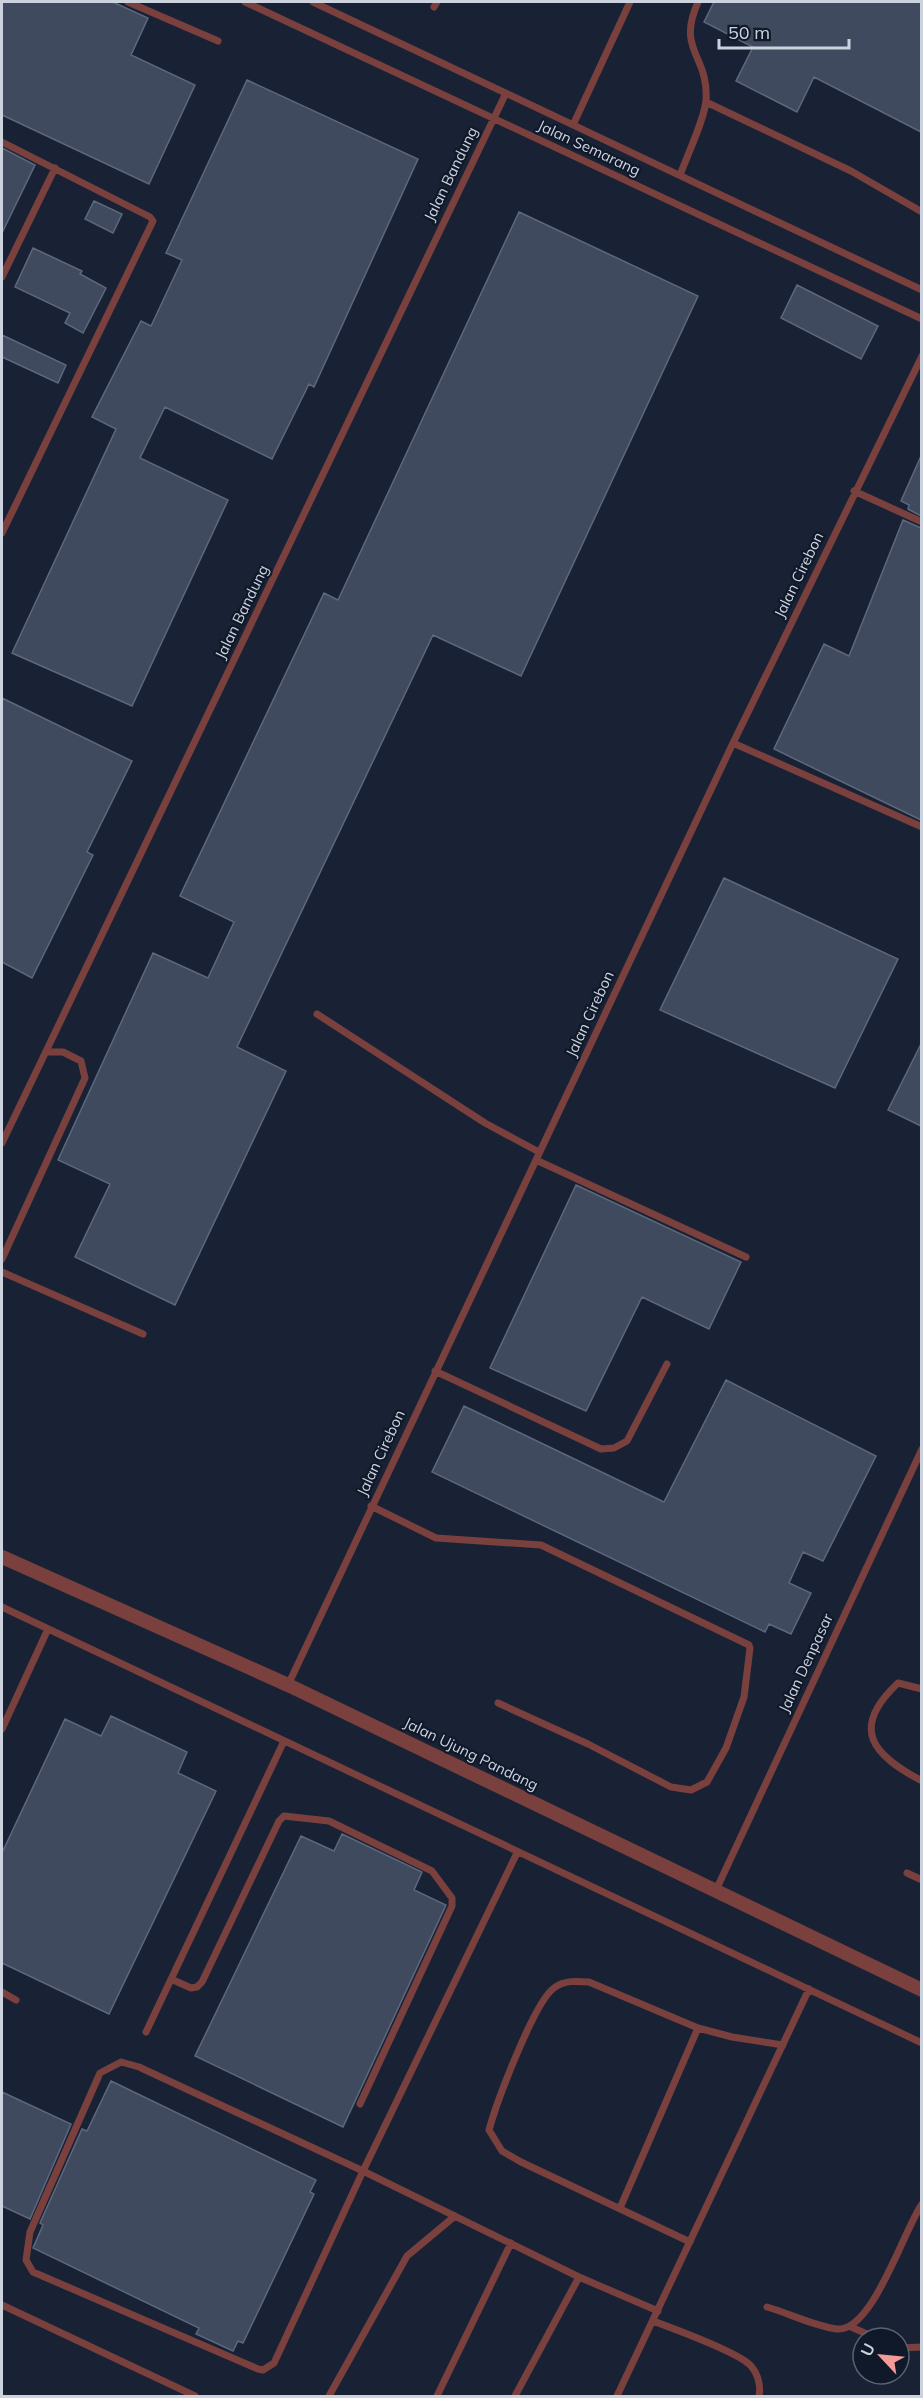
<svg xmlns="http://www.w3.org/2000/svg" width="923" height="2398" font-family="Mulish,sans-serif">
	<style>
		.building { fill: #3f4a5e; stroke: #5c687e; stroke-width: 1.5 }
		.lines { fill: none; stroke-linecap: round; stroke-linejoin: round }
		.service { stroke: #79403e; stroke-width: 7 }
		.minor { stroke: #79403e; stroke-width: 14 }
		.labels { text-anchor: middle; stroke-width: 4.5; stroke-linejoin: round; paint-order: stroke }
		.street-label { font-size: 15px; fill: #ccd3df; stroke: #10192a }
	</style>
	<rect width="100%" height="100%" fill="#192234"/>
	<path class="building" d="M2 2H113L148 18 131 55 195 85 149 184 2 115Z
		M714 2H921V132L814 77 797 112 736 81 753 47 704 22Z
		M247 80 418 159 314 387 309 384 272 459 165 407 140 458 228 500 132 706 12 653 116 429 92 417 141 321 151 326 182 260 166 253Z
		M2 148 35 165 2 233Z
		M94 201 122 214 113 233 85 219Z
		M519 212 698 296 521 676 433 635 237 1047 286 1071 175 1305 75 1257 110 1184 58 1160 153 953 208 978 234 922 180 896 324 593 338 600Z
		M33 248 82 271 80 274 106 288 83 333 65 323 70 313 15 287Z
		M797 285 878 326 861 359 781 318Z
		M2 335 66 365 58 383 2 357Z
		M921 456V516L908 509 909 505 901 501Z
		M903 520 921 528V820L774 749 824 644 849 656Z
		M2 698 132 761 87 852 93 855 32 978 2 962Z
		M724 878 898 959 835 1088 660 1010Z
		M921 1044V1126L888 1110Z
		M576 1185 741 1262 709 1329 642 1297 586 1411 490 1368Z
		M726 1380 876 1456 823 1561 803 1552 789 1583 811 1593 791 1634 769 1624 765 1632 432 1472 464 1406 664 1502Z
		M111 1716 187 1752 178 1773 216 1791 109 2014 2 1963V1853L65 1719 101 1736Z
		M342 1834 422 1872 414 1890 446 1905 343 2127 195 2056 301 1836 334 1851Z
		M111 2081 316 2180 310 2192 314 2194 243 2343 238 2341 233 2351 196 2334 199 2328 33 2248 43 2225 40 2223 82 2129 87 2131Z
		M2 2092 71 2124 30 2219 2 2206Z"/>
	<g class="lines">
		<path class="service" d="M128 2 218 41
			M245 2 922 319
			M313 2 922 290
			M434 7 437 2
			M706 102 851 171 922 212
			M573 125 630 2
			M2 142 150 217 153 221 2 533
			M680 175C687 156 705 118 706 100 709 55 676 51 698 2
			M2 277 55 168
			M854 491 922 522
			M733 743 922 827
			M317 1014 485 1123 539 1152
			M2 1143 506 93
			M536 1160 746 1257
			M2 1259 85 1078 81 1061 63 1052H47
			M2 1272 143 1334
			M435 1371 601 1449 614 1448 627 1441 667 1364
			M371 1506 436 1538 541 1545 749 1645 750 1648 744 1697 726 1748 707 1782 691 1790 671 1787 588 1744 498 1703
			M2 1607 922 2043
			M288 1685 733 743 922 356
			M922 1689 898 1683C849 1729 873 1755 922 1781
			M2 1729 48 1629
			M517 1853 363 2171 274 2363 263 2370 258 2369 33 2272 26 2260 30 2232 100 2073 121 2062 139 2067 363 2171 579 2277 658 2311
			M907 1873 922 1880
			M716 1890 922 1449
			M171 1979 191 1988 197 1987 202 1982 279 1821 284 1816 329 1821 432 1871 452 1898V1906L360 2104
			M2 1992 16 2000
			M146 2032 284 1741
			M620 2208 698 2028
			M690 2242 521 2162 502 2151 489 2130C496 2104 534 2002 554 1988 564 1980 577 1981 589 1982L698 2028 732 2037 783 2045
			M2 2305 195 2396
			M767 2307C788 2313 817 2327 837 2329 873 2332 904 2229 922 2204
			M653 2321C672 2328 740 2353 751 2366 758 2374 761 2386 759 2396
			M851 2327 876 2338
			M899 2348 922 2347
			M329 2396 407 2256 455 2216
			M437 2396 511 2243
			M515 2396 579 2277
			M617 2396 809 1989"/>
		<path class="minor" d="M2 1557 288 1685 922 1990"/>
	</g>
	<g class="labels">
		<g class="street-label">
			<text transform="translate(589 148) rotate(25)" y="5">Jalan Semarang</text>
			<text transform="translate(451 174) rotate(-64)" y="5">Jalan Bandung</text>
			<text transform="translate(799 575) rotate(-64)" y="5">Jalan Cirebon</text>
			<text transform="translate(242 612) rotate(-64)" y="5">Jalan Bandung</text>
			<text transform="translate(590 1014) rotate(-65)" y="5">Jalan Cirebon</text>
			<text transform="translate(381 1453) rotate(-65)" y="5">Jalan Cirebon</text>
			<text transform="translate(806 1663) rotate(-65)" y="5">Jalan Denpasar</text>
			<text transform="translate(471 1754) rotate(26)" y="5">Jalan Ujung Pandang</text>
		</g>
	</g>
	<rect width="923" height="2398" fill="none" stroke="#ccd3df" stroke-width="6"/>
	<g transform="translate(881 2356) rotate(296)"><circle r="28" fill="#10192a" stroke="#5b6372" stroke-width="1.5"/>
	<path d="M0-4.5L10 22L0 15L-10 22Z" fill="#f59b97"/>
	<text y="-9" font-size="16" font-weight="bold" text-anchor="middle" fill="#ccd3df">U</text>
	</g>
	<path d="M719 39v9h130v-9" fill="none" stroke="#ccd3df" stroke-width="3"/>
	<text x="728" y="39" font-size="18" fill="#ccd3df" stroke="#10192a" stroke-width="4.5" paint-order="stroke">50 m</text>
</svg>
